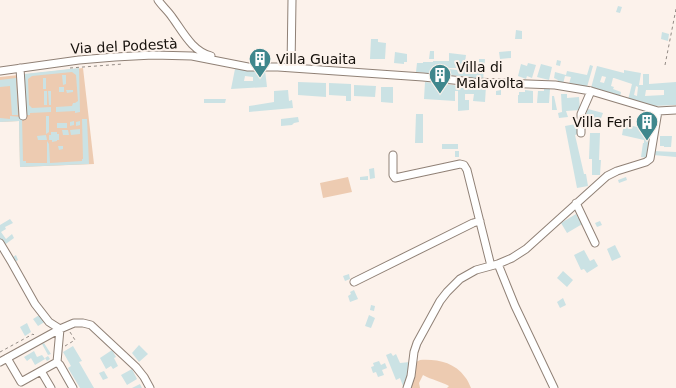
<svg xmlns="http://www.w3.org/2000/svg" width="676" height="388" font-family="'DejaVu Sans',sans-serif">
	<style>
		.green { fill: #edcbb1 }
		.building { fill: #cbe2e4; fill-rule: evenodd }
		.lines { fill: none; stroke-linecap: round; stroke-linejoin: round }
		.minor-casing { stroke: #908176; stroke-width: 9 }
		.path { stroke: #938b85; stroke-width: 1; stroke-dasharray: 3 3; stroke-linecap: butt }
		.minor { stroke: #fff; stroke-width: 7 }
		.labels { text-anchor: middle; stroke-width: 4; stroke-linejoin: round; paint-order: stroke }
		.street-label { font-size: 14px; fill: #15100b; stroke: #fcf2eb }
		.poi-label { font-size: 14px; fill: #15100b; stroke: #fcf2eb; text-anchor: start }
	</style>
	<rect width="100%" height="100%" fill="#fcf2eb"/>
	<path class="green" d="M83 68 94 164 20 167 19 121 0 122V77Z
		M348 177 352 192 323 198 320 183Z
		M420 360C437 359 454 362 465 377 468 380 469 384 471 388H447L449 386C440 381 432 380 423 375L419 383 420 388H411L416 362Z"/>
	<path class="building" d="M618 6 622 7 620 13 616 12Z
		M516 30 522 31V39H515Z
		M662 32 669 34 668 41 661 39Z
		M371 39H378V42L386 43 385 59H370Z
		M430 51H434V59H429Z
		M511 51V58L500 59 499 52Z
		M395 52 407 54V62H404V64L394 63Z
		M449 53 466 55 464 70 472 71V67L479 68V59H485L483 80 471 79V77L416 72 417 63H423V62H433V61H449ZM449 68H458L457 70 449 69Z
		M557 60 561 61 560 66 556 65Z
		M528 63 536 65 532 78 527 76 526 79 518 76 521 64 527 66Z
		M541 64 552 67 549 80 537 77Z
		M590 65 593 66 587 87 569 84 571 77 565 76 563 84 556 83 558 80 554 78 555 72 566 75 567 71 587 75Z
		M597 66 624 73V70L641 73 639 85H643V74H649V84L676 82V105L653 106 628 100 632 84 614 78H613L611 86 614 87 613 89 621 92 620 97 591 88ZM602 76 606 77 604 83 600 82ZM636 86 638 87 637 96 634 95ZM646 90H664V95L645 96Z
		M79 68 80 112 75 113V111L56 112V107L72 106 73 103H75L78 101 76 75 72 72 32 76 28 79 29 105 32 108 51 107V112L30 113V115H26L24 74Z
		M235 69 265 70 267 87 231 89ZM245 76 253 77V81H244Z
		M62 75H66V84L63 85Z
		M16 78 18 115H12L10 86 0 87V80Z
		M43 78H46V89H43Z
		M298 82 326 83V97L298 95Z
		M425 82 480 88V86H486L485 102 473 101 474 94H465V100H469V110L458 111V91H455V101L424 99Z
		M329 83 351 84V101H346V96L329 95Z
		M354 85 376 86 375 97 354 96Z
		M59 87H64V92H59Z
		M381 87H393V103L381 102Z
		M544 89H550L549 103H537L538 91H544Z
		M66 90H73V92L67 93Z
		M288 90 289 101 292 100 293 108 249 112V106L274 102V91Z
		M501 90V95H496V91Z
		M525 90 533 91V103H518V95H519V92H525Z
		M44 91H47V105H44Z
		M48 91H51V105H49Z
		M561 94H567V98L579 97 580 110 566 111 568 117 559 118 558 113 562 112Z
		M552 96H554L557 110H552Z
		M204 99H226L225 103H204Z
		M588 109 603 113 600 121 585 116Z
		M416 114H423V143H415Z
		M10 116 22 117 23 161H26V163H47V141L49 144 50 163 82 161V159H83L82 119H87L89 164 20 167 19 121 0 122V118L10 119Z
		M46 116H49V132L46 134Z
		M298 117 299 122 294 123 292 125 281 126V119Z
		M74 121V125L70 126V122Z
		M80 121V125L76 126V122Z
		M57 123H67V128H57Z
		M576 124 578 134 575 135 584 174H586L588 186 577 188 565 126Z
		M624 124 646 129 648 126 652 127 650 137 648 158 641 157 643 143H644V140L622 135Z
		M80 129V134L71 135 70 130Z
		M62 130H68L69 135H63Z
		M51 132H57V134H59V140H57V141L52 142V140H49V135H51Z
		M590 133H600L599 160H601L600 175H592V159H589Z
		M46 135 47 140H38L37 136Z
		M660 136H672L671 147H664V146H660Z
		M442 144H458V149H442Z
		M58 146H63V149L59 150Z
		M455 151H459V157H455Z
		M653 151 676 152V157L653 155Z
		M374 168 375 178 370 179 369 169Z
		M368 176V180H360V177Z
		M626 177 627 180 619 183 618 180Z
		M576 214 578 218 580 217 584 223 567 233 561 223Z
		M10 219 13 223 5 227 6 229 1 232 6 239 12 234 14 238 3 246 0 242V225Z
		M600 221 602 225 597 227 595 223Z
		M615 245 621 257 612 261 607 249Z
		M584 250 590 261 594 259 598 266 587 273 584 269 581 270 574 255Z
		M16 255 18 260 15 262 13 257Z
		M563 271 573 280 567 287 557 278Z
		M349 274 350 279 345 281 343 276Z
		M354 290 358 299 350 302 348 296 351 294 350 292Z
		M563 298 566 305 560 308 557 302Z
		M371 305 375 306 374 311 370 310Z
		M41 314 46 321 38 326 33 319Z
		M369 315 375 318 371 328 365 326Z
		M27 323 31 332 25 336 20 327Z
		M44 343 51 354 48 355 42 344Z
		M139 345 148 354 139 362 132 353Z
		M73 346 82 361 79 362 94 388H80L68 368 71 366 63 352Z
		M112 350 116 357 114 358 118 366 113 369 111 366 106 369 100 358Z
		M34 351 37 357 42 355 45 359 35 365 31 358 27 361 24 357Z
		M391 353 393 356 396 354 400 363 410 362 406 385 403 386 400 378 396 380 386 355Z
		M48 356 50 359 47 361 45 358Z
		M379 361 381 365 385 363 387 368 382 370 384 375 378 377 376 372 373 373 371 367 374 366 373 363Z
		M132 369 137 379 127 385 121 375Z
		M104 371 108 378 103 380 99 373Z
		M140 384 142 388H132Z"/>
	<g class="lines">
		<g class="minor-casing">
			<path id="minor" d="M158 0C162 6 168 11 172 17 183 32 192 51 211 56
				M20 68 23 116
				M291 68 292 0
				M0 71 79 60 115 57 153 55 192 56 248 67H278L423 77 473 82 555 85 591 91 658 111 676 110
				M581 133V114L591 91
				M393 155V175L395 178 460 164 464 165 467 170 491 266
				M576 203 595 243
				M0 243 12 263 35 304 49 322 60 329
				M498 264 515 306 554 388
				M354 282 473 223 480 221
				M7 358 21 382 57 362 60 329
				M0 362 60 329 74 323H83L91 325 136 367 144 377 150 388
				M57 362 60 365 73 388
				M41 371 51 388
				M407 388 411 376 414 352 417 343 440 301 447 292 460 279 476 270 498 264 512 258 526 249 607 176 617 171 646 162 650 159 658 111"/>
		</g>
		<path class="path" d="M665 65 676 9
			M70 68 123 64
			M65 346 75 340 70 332
			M0 352 33 334 34 335"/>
		<use href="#minor" class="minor"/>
	</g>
	<defs>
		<g id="building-pin" transform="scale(1.15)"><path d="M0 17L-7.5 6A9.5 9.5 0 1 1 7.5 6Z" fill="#3f878d" stroke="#fcf2eb"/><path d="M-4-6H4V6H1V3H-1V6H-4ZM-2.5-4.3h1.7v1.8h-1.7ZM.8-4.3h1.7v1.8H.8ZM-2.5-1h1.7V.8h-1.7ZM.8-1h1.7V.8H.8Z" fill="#fff"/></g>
	</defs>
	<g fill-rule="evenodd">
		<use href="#building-pin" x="260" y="59"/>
		<use href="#building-pin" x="440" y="75"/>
		<use href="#building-pin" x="647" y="122"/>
	</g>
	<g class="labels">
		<g class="street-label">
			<text transform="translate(124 46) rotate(-3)" y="5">Via del Podestà</text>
		</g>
		<g class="poi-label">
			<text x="276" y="64">Villa Guaita</text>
			<text x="456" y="72">Villa di<tspan x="456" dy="16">Malavolta</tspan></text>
			<text x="632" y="127" text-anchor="end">Villa Feri</text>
		</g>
	</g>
</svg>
